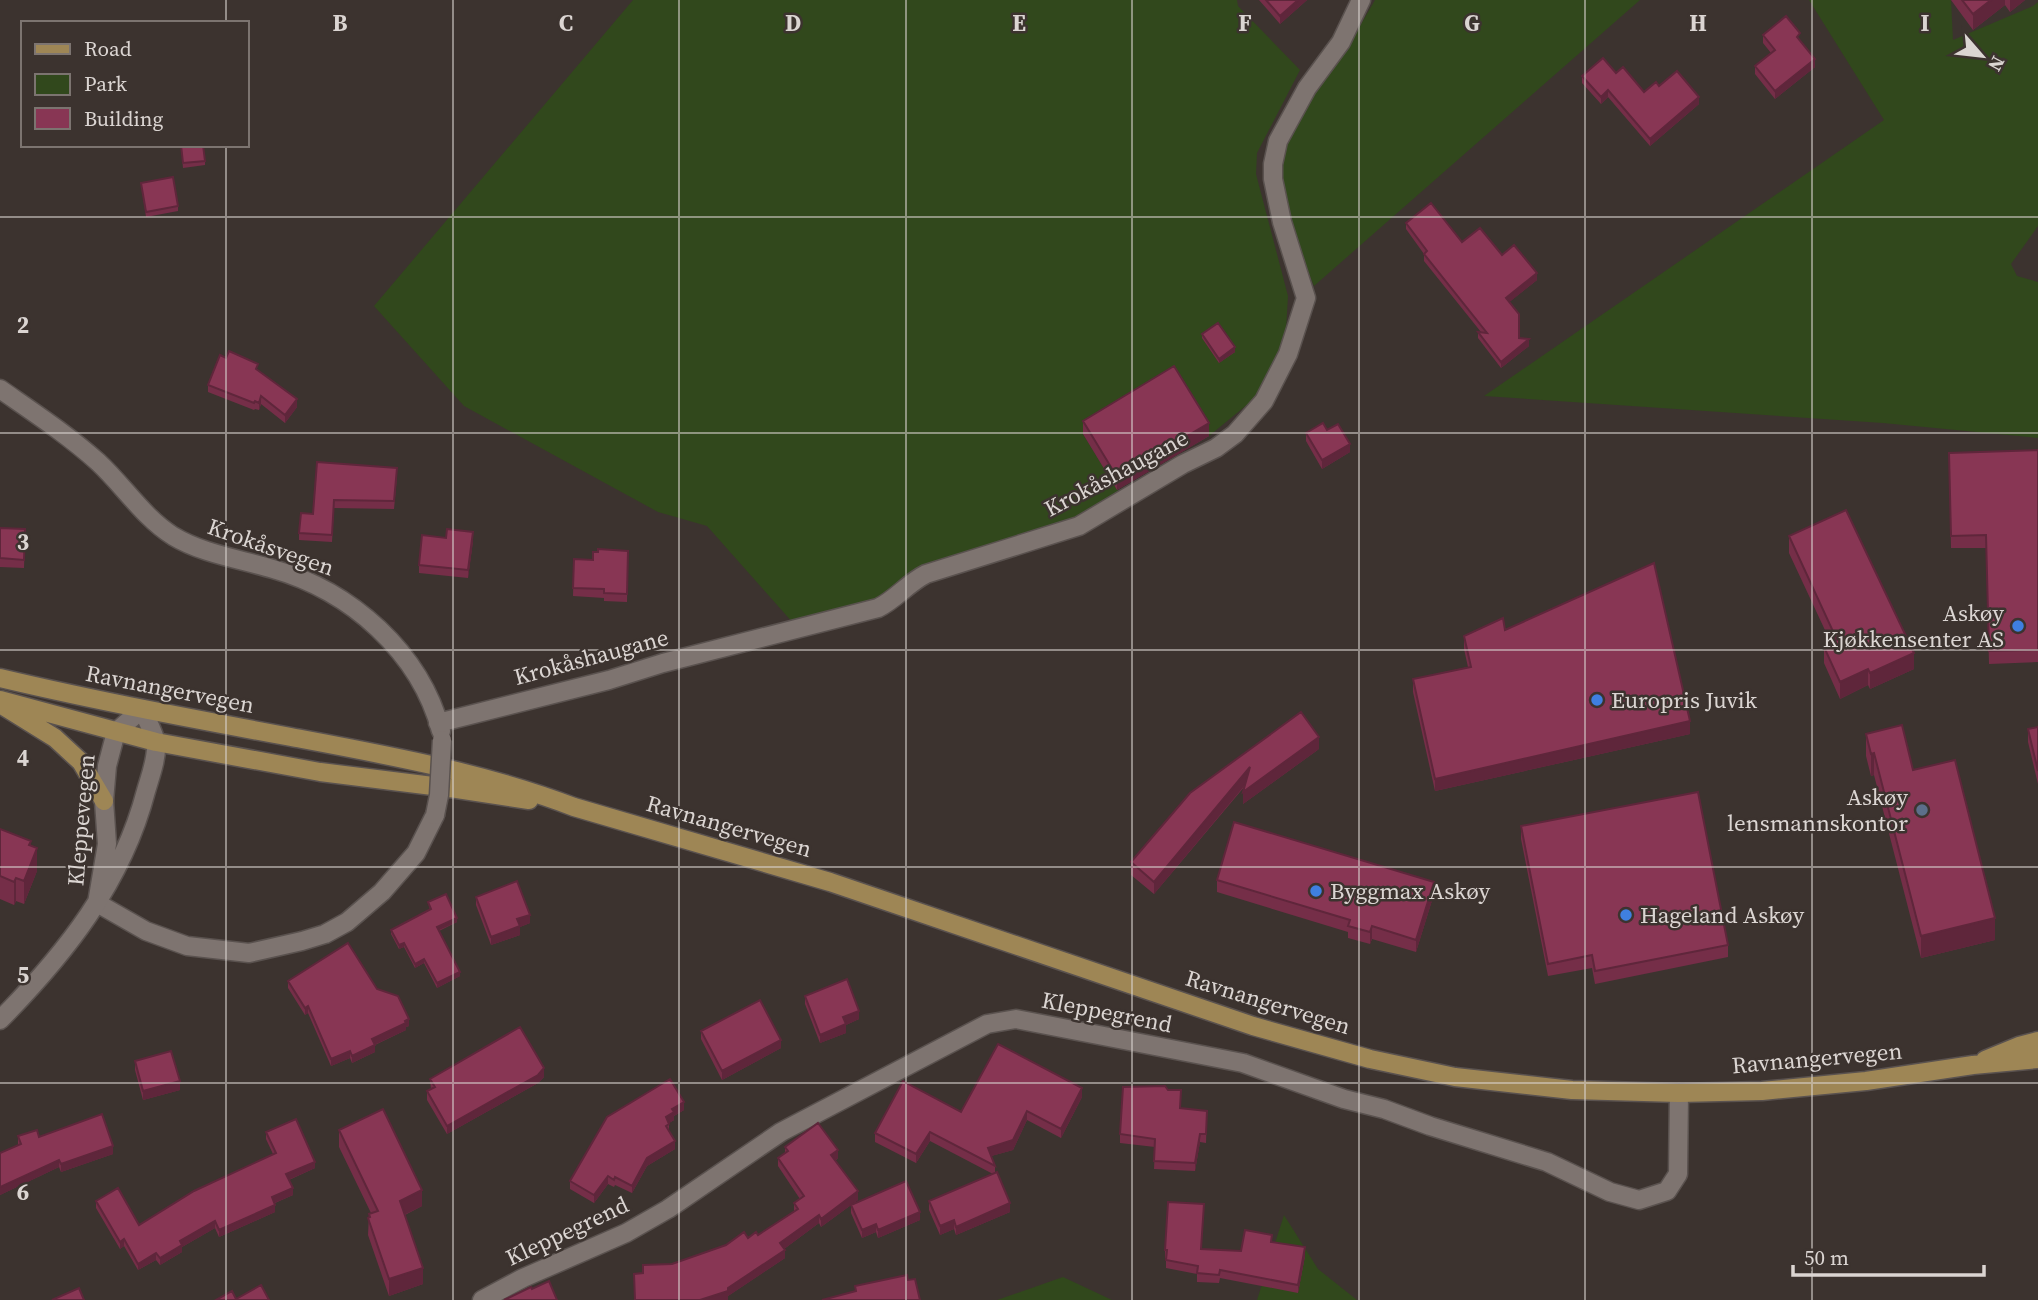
<svg xmlns="http://www.w3.org/2000/svg" width="2038" height="1300" font-family="'Source Serif 4',serif">
	<style>
		.green { fill: #31481c }
		.lines { fill: none; stroke-linecap: round; stroke-linejoin: round }
		.street-casing { stroke: #5a524f; stroke-width: 21 }
		.secondary-casing { stroke: #5a524f; stroke-width: 21 }
		.primary-casing { stroke: #5a524f; stroke-width: 21 }
		.street { stroke: #7e7470; stroke-width: 18 }
		.secondary { stroke: #7e7470; stroke-width: 18 }
		.primary { stroke: #9e8655; stroke-width: 18 }
		.street-bridge-casing { stroke: #5a524f; stroke-width: 21; stroke-linecap: butt }
		.street-bridge { stroke: #7e7470; stroke-width: 18 }
		.wall { fill: #752e48 }
		.shaded-wall { fill: #5f263b }
		.building { fill: #883654; stroke: #5f263b; stroke-width: 2 }
		.grid { fill: none; stroke: #dbd5d2; stroke-width: 2; stroke-opacity: 0.55 }
		.shop-dot { fill: #3f7fe0; stroke: #3c332f; stroke-width: 2.5 }
		.service-dot { fill: #5c6f8a; stroke: #3c332f; stroke-width: 2.5 }
		.labels { text-anchor: middle; stroke-width: 5; stroke-linejoin: round; paint-order: stroke }
		.street-label { font-size: 23px; fill: #dbd5d2; stroke: #3c332f }
		.poi-label { font-size: 23px; fill: #dbd5d2; stroke: #3c332f; text-anchor: start }
		.grid-label { font-size: 23px; text-anchor: middle; font-weight: bold; fill: #dbd5d2; stroke: #3c332f; stroke-width: 5; stroke-linejoin: round; paint-order: stroke }
	</style>
	<rect width="100%" height="100%" fill="#3c332f"/>
	<path class="green" d="M633 0H1237L1238 6 1300 70 1257 153 1256 174 1288 296 1285 347 1254 399 1209 436 1174 379 1083 434 1118 491 1045 535 877 601 794 624 707 526 658 512 464 406 374 306Z
		M1375 0H1640L1314 286 1286 218 1278 163 1292 127 1357 31Z
		M1809 0H1951L1953 40 2033 6 2038 2V226L2011 264 2017 276 2038 282V438L1883 423 1484 396 1884 120Z
		M1284 1215 1318 1269 1357 1300H1257Z
		M1063 1277 1112 1300H997Z"/>
	<g class="lines">
		<g class="street-casing">
			<path id="street" d="M0 389C33 412 68 435 98 462 124 486 143 517 173 536 203 554 240 559 273 569 351 591 420 652 441 731
				M438 723 609 680 663 663 878 608C895 600 908 583 926 574L1079 526 1183 464 1216 448 1235 434 1264 401 1288 354 1306 298 1282 222 1273 179V164L1278 141 1307 88 1341 42 1361 0
				M97 903 146 931 187 946 249 953 302 941 325 934 347 922 382 892 416 853 435 815
				M482 1300 523 1278 626 1233 668 1209 781 1132 987 1024 1016 1019 1243 1063 1344 1099 1384 1109 1430 1126 1547 1162 1610 1192 1639 1200 1667 1191 1678 1174 1679 1093"/>
		</g>
		<g class="secondary-casing">
			<path id="secondary" d="M0 1020C65 954 122 883 146 791 150 777 157 759 156 744 155 733 146 719 142 709L116 732 107 766 104 801 107 844 97 903"/>
		</g>
		<g class="primary-casing">
			<path id="primary" d="M0 678C97 701 194 719 291 737 387 755 482 772 574 807L830 882 1253 1026 1370 1059 1455 1077 1572 1090 1679 1093 1762 1091 1866 1081 1973 1065 2038 1059
				M0 700 156 742 320 772 457 789 529 800
				M0 704 55 738 81 762 104 801
				M1985 1060 2019 1046 2038 1041"/>
		</g>
		<use href="#street" class="street"/>
		<use href="#secondary" class="secondary"/>
		<use href="#primary" class="primary"/>
		<g class="street-bridge-casing">
			<path id="street-bridge" d="M435 815 439 795 442 740"/>
		</g>
		<use href="#street-bridge" class="street-bridge"/>
	</g>
	<path class="wall" d="M1259 0H1307L1280 24Z
		M1951 0H2025L2010 12 2005 5 1973 30Z
		M1763 35 1800 41 1815 67 1775 99 1755 74V66L1771 53 1763 43Z
		M1616 73 1644 92 1659 86 1699 104 1650 146 1608 97 1601 104 1582 83V76Z
		M181 145 205 161V165L183 168Z
		M141 183 178 206V211L146 217Z
		M1406 223 1502 255 1537 280 1509 302 1519 338 1529 346 1501 368 1478 338V332H1481L1424 261V254L1406 229Z
		M1202 334 1235 352 1219 363 1202 338Z
		M258 371 297 407 285 423 261 404 259 410 255 409 254 410 208 392V385Z
		M1083 421 1209 436 1117 490 1083 434Z
		M1327 430 1350 452 1322 469 1306 441V433Z
		M2038 450V662L1989 664 1986 548H1951L1949 453Z
		M317 462 397 476 394 509 334 508 332 542 299 540V533L313 514Z
		M0 528 25 537 24 568 0 567Z
		M1789 536 1914 669 1870 689 1868 685 1840 699 1824 663V647L1831 643 1789 553Z
		M473 541 468 578 419 573V565Z
		M628 551 627 602 604 601V598L573 596 574 559 593 560Z
		M1505 630 1690 734 1435 791 1413 692V679L1468 667 1464 649V636Z
		M2038 727V784L2028 742V729Z
		M1866 734 1913 770 1995 940 1921 958 1874 775 1871 776 1866 756Z
		M1319 749 1243 804 1245 786 1154 894 1131 875V862L1190 793Z
		M1521 826 1728 945V957L1595 984 1592 968 1548 976 1521 839Z
		M0 829 31 845 37 871 24 904 16 901 14 905 0 899Z
		M1217 880 1434 894 1416 952 1372 939 1370 944 1348 938V932L1217 892Z
		M476 897 530 923 520 927V935L491 945 476 905Z
		M428 902 457 922 439 931 460 976 437 988 424 963 415 968 404 947 399 949 391 934V930L430 910Z
		M288 981 377 989 409 1026 406 1027V1030L375 1045V1052L352 1063 350 1058 331 1066 308 1013 305 1015 288 988Z
		M805 996 859 1019 846 1025V1033L820 1043 805 1004Z
		M701 1031 781 1048 722 1080 701 1039Z
		M135 1061 180 1090 143 1100 135 1070Z
		M544 1077 538 1083 447 1134 427 1100V1091L431 1089 430 1079Z
		M1082 1097 1061 1138 1027 1120 1013 1150 991 1156 995 1166V1173L1010 1212 956 1235 954 1229 940 1235 929 1210V1201L993 1174 930 1141 916 1163 875 1142V1133L961 1112Z
		M1181 1108 1207 1111 1206 1143 1200 1142 1195 1171 1154 1169 1155 1147 1120 1143V1134Z
		M684 1110 674 1116V1120L669 1123V1131L675 1149 647 1166 632 1193 615 1185 614 1187 608 1184 594 1203 570 1189V1181L607 1117Z
		M339 1130 422 1206 405 1215 423 1284 389 1296 368 1235 369 1214 371 1213 339 1147Z
		M266 1132 315 1168 289 1180 293 1195 275 1203V1212L219 1237 215 1228 182 1247V1252L160 1265 156 1260 138 1270 124 1246 120 1249 96 1208V1201L139 1225 273 1154 266 1139Z
		M18 1136 39 1137 113 1154 61 1172 59 1167 0 1195V1153L18 1145Z
		M785 1147 838 1158 835 1161 858 1200 851 1205 920 1220 878 1238 876 1232 862 1238 851 1213V1205L821 1227 819 1223 784 1249 785 1258 728 1296V1300H635L643 1273 758 1235 794 1211V1203L800 1199 778 1166V1158L785 1153Z
		M1272 1242 1305 1256 1298 1293 1220 1278 1219 1283 1197 1282V1274L1166 1268V1258H1165V1250L1202 1249 1241 1251Z"/>
	<path class="shaded-wall" d="M1298 0H1307L1280 24V16Z
		M1991 0H2005V5L1973 30V14Z
		M2010 0H2025L2010 12Z
		M1815 59V67L1775 99V91Z
		M1608 90V97L1601 104V97Z
		M1699 97V104L1650 146V139Z
		M1537 273V280L1506 305V298Z
		M1529 339V346L1501 368V362Z
		M1235 347V352L1219 363V359Z
		M261 396V404L259 410V403Z
		M297 399V407L285 423V415Z
		M1209 423V436L1117 490V477Z
		M1350 444V452L1322 469V460Z
		M473 532V541L468 578V570Z
		M1914 653V669L1870 689V673Z
		M1868 669V685L1840 699V682Z
		M1690 721V734L1435 791V779Z
		M1319 737V749L1243 804V792Z
		M1874 753V775L1871 776V754Z
		M1250 767V779L1154 894V882Z
		M31 841V864L37 848V871L24 904V881Z
		M16 878V901L14 905V882Z
		M1434 882V894L1416 952V940Z
		M530 915V923L520 927V935L491 945V937L517 919Z
		M457 918V922L437 931V927Z
		M1995 918V940L1921 958V936Z
		M1372 926V939L1370 944V932Z
		M404 943V947L399 949V945Z
		M424 959V963L415 968V964Z
		M460 972V976L437 988V983Z
		M308 1006V1013L305 1015V1008Z
		M859 1011V1019L846 1025V1033L820 1043V1035L843 1017Z
		M409 1019V1026L406 1027V1030L372 1046V1039Z
		M781 1040V1048L722 1080V1071Z
		M375 1045V1052L352 1063V1056Z
		M350 1051V1058L331 1066V1059Z
		M544 1068V1077L538 1083 447 1134V1126Z
		M180 1081V1090L143 1100V1091Z
		M1082 1088V1097L1061 1138V1129Z
		M684 1102V1110L674 1116V1120L666 1125V1117L672 1109Z
		M1027 1111V1120L1013 1150 988 1157V1148Z
		M930 1132V1141L916 1163V1154Z
		M1200 1134V1142L1195 1171V1163Z
		M675 1141V1149L647 1166 632 1193V1186L647 1158Z
		M113 1146V1154L61 1172V1164Z
		M838 1150V1158L831 1164V1155Z
		M59 1160V1167L0 1195V1187Z
		M315 1162V1168L286 1181V1174Z
		M608 1176V1184L594 1203V1195Z
		M293 1188V1195L272 1204V1197Z
		M422 1190V1206L400 1217V1201Z
		M858 1191V1200L821 1227V1219Z
		M1010 1203V1212L956 1235V1227Z
		M275 1205V1212L219 1237V1230Z
		M920 1212V1220L878 1238V1230Z
		M819 1215V1223L780 1252V1243Z
		M954 1220V1229L940 1235V1226Z
		M215 1221V1228L182 1247V1252L160 1265V1258L180 1241Z
		M876 1224V1232L862 1238V1230Z
		M124 1239V1246L120 1249V1242Z
		M1305 1247V1256L1298 1293V1285Z
		M785 1250V1258L728 1296V1300H700L728 1288Z
		M156 1253V1260L138 1270V1264Z
		M423 1268V1284L389 1296V1279Z"/>
	<path class="building" d="M1266 0H1298L1280 16Z
		M1962 0H1991L1973 14Z
		M1786 16 1800 33 1797 37 1815 59 1775 91 1755 66 1775 50 1763 35Z
		M1603 58 1616 73 1623 67 1644 92 1656 82 1659 86 1677 71 1699 97 1650 139 1608 90 1601 97 1582 76Z
		M181 145H203L205 161 183 163Z
		M173 177 178 206 146 212 141 183Z
		M1431 203 1462 242 1480 228 1502 255 1514 245 1537 273 1506 298 1519 314V338L1529 339 1501 362 1478 332 1487 333 1424 254 1427 251 1406 223Z
		M1218 323 1235 347 1219 359 1202 334Z
		M229 351 258 364 256 369 297 399 285 415 261 396 259 403 255 401 254 403 208 385 220 355 226 358Z
		M1174 366 1209 423 1117 477 1083 421Z
		M1323 423 1327 430 1338 424 1350 444 1322 460 1306 433Z
		M2038 450V650L1989 651 1986 535 1951 536 1949 453Z
		M317 462 397 468 394 501 334 500 332 535 299 533 301 513 313 514Z
		M1846 510 1914 653 1870 673 1868 669 1840 682 1824 647 1837 640 1789 536Z
		M0 528 25 529 24 560 0 558Z
		M447 529 473 532 468 570 419 565 422 535 446 538Z
		M598 549 628 551 627 594 604 593V589L573 588 574 559 593 560V552H598Z
		M1654 563 1690 721 1435 779 1413 679 1471 667 1464 636 1503 618 1505 630Z
		M1301 712 1319 737 1243 792 1250 767 1154 882 1131 862 1190 793Z
		M1902 725 1913 770 1955 760 1995 918 1921 936 1874 753 1871 754 1866 734Z
		M2038 727V771L2028 729Z
		M1698 792 1728 945 1595 971 1592 955 1548 964 1521 826Z
		M1234 822 1434 882 1416 940 1372 926 1370 932 1348 926 1350 920 1217 880Z
		M0 829 31 841 29 845 37 848 24 881 16 878 14 882 0 876Z
		M517 881 530 915 517 919 520 926 491 937 476 897Z
		M446 894 457 918 437 927 460 972 437 983 424 959 415 964 404 943 399 945 391 930 431 909 428 902Z
		M348 943 377 989 398 996 409 1019 405 1021 406 1023 372 1039 375 1045 352 1056 350 1051 331 1059 308 1006 305 1008 288 981Z
		M847 979 859 1011 843 1017 846 1024 820 1035 805 996Z
		M760 1000 781 1040 722 1071 701 1031Z
		M520 1027 544 1068 538 1075 447 1126 427 1091 435 1087 430 1079Z
		M998 1044 1082 1088 1061 1129 1027 1111 1013 1140 988 1148 995 1166 930 1132 916 1154 875 1133 903 1081 961 1112Z
		M171 1051 180 1081 143 1091 135 1061Z
		M670 1079 684 1102 672 1109 674 1112 666 1117 669 1124 666 1126 675 1141 647 1158 632 1186 615 1177 614 1180 608 1176 594 1195 570 1181 607 1117Z
		M1165 1086 1168 1090H1181L1180 1108 1207 1111 1206 1134H1200L1195 1163 1154 1161 1155 1139 1120 1134 1123 1087Z
		M383 1109 422 1190 400 1201 423 1268 389 1279 368 1218 370 1217 369 1214 378 1211 339 1130Z
		M102 1114 113 1146 61 1164 59 1160 0 1187V1153L21 1144 18 1136 37 1130 39 1137Z
		M296 1119 315 1162 286 1174 293 1188 272 1197 275 1205 219 1230 215 1221 180 1241 182 1245 160 1258 156 1253 138 1264 124 1239 120 1242 96 1201 118 1188 139 1225 194 1191 276 1153 266 1132Z
		M818 1123 838 1150 831 1155 858 1191 821 1219 819 1215 780 1243 785 1250 728 1288V1291L700 1300H635L634 1274 643 1273V1265L672 1264 726 1245 744 1232 748 1238 756 1232 758 1235 798 1209 794 1203 804 1196 778 1158 788 1151 785 1147Z
		M997 1172 1010 1203 956 1227 954 1220 940 1226 929 1201Z
		M906 1181 920 1212 878 1230 876 1224 862 1230 851 1205Z
		M1168 1202 1204 1204 1201 1249 1241 1251 1245 1230 1272 1235 1271 1242 1305 1247 1298 1285 1220 1270 1219 1275 1197 1273 1198 1266 1166 1260 1167 1250H1165Z
		M907 1275 908 1280 915 1279 920 1300H822L856 1291 855 1286Z
		M549 1281 557 1300H504L531 1287 532 1289Z
		M261 1285 269 1300H216L232 1291 236 1299Z
		M79 1288 84 1300H52Z"/>
	<path class="grid" d="M226 0V23M453 0V1300M679 0V1300M906 0V1300M1132 0V1300M1359 0V1300M1585 0V1300M1812 0V1300M226 145V1300M0 217H2038M0 433H2038M0 650H2038M0 867H2038M0 1083H2038"/>
	<g class="shop-dot">
		<circle cx="2018" cy="626" r="7"/>
		<circle cx="1597" cy="700" r="7"/>
		<circle cx="1316" cy="891" r="7"/>
		<circle cx="1626" cy="915" r="7"/>
	</g>
	<circle class="service-dot" cx="1922" cy="810" r="7"/>
	<g class="labels">
		<g class="street-label">
			<text transform="translate(1116 473) rotate(-28)" y="8">Krokåshaugane</text>
			<text transform="translate(271 547) rotate(19)" y="8">Krokåsvegen</text>
			<text transform="translate(591 657) rotate(-15)" y="8">Krokåshaugane</text>
			<text transform="translate(170 689) rotate(11)" y="8">Ravnangervegen</text>
			<text transform="translate(81 820) rotate(-85)" y="8">Kleppevegen</text>
			<text transform="translate(729 826) rotate(16)" y="8">Ravnangervegen</text>
			<text transform="translate(1268 1002) rotate(17)" y="8">Ravnangervegen</text>
			<text transform="translate(1107 1012) rotate(11)" y="8">Kleppegrend</text>
			<text transform="translate(1817 1058) rotate(-5)" y="8">Ravnangervegen</text>
			<text transform="translate(567 1231) rotate(-25)" y="8">Kleppegrend</text>
		</g>
		<g class="poi-label">
			<text x="2004" y="621" text-anchor="end">Askøy<tspan x="2004" dy="26">Kjøkkensenter AS</tspan></text>
			<text x="1611" y="708">Europris Juvik</text>
			<text x="1908" y="805" text-anchor="end">Askøy<tspan x="1908" dy="26">lensmannskontor</tspan></text>
			<text x="1330" y="899">Byggmax Askøy</text>
			<text x="1640" y="923">Hageland Askøy</text>
		</g>
	</g>
	<g class="grid-label">
		<text x="340" y="31">B</text>
		<text x="566" y="31">C</text>
		<text x="793" y="31">D</text>
		<text x="1019" y="31">E</text>
		<text x="1245" y="31">F</text>
		<text x="1472" y="31">G</text>
		<text x="1698" y="31">H</text>
		<text x="1925" y="31">I</text>
		<text x="23" y="333">2</text>
		<text x="23" y="550">3</text>
		<text x="23" y="766">4</text>
		<text x="23" y="983">5</text>
		<text x="23" y="1200">6</text>
	</g>
	<rect x="21" y="21" width="228" height="126" fill="#3c332f" stroke="#7c7470" stroke-width="2"/>
	<rect x="35" y="44" width="35" height="10" fill="#9e8655" stroke="#7c7470" stroke-width="2"/>
	<text x="84" y="56" font-size="21" fill="#dbd5d2">Road</text>
	<rect x="35" y="74" width="35" height="21" fill="#31481c" stroke="#7c7470" stroke-width="2"/>
	<text x="84" y="91" font-size="21" fill="#dbd5d2">Park</text>
	<rect x="35" y="108" width="35" height="21" fill="#883654" stroke="#7c7470" stroke-width="2"/>
	<text x="84" y="126" font-size="21" fill="#dbd5d2">Building</text>
	<g transform="translate(1982 56) rotate(118)" stroke="#3c332f" stroke-width="5" paint-order="stroke">
	<path d="M0-5L12 26L0 18L-12 26Z" fill="#dbd5d2"/>
	<text y="-10" font-size="19" font-weight="bold" text-anchor="middle" fill="#dbd5d2">N</text>
	</g>
	<path d="M1793 1265v10h191v-10" fill="none" stroke="#dbd5d2" stroke-width="3.5"/>
	<text x="1804" y="1265" font-size="21" fill="#dbd5d2" stroke="#3c332f" stroke-width="5" paint-order="stroke">50 m</text>
</svg>
